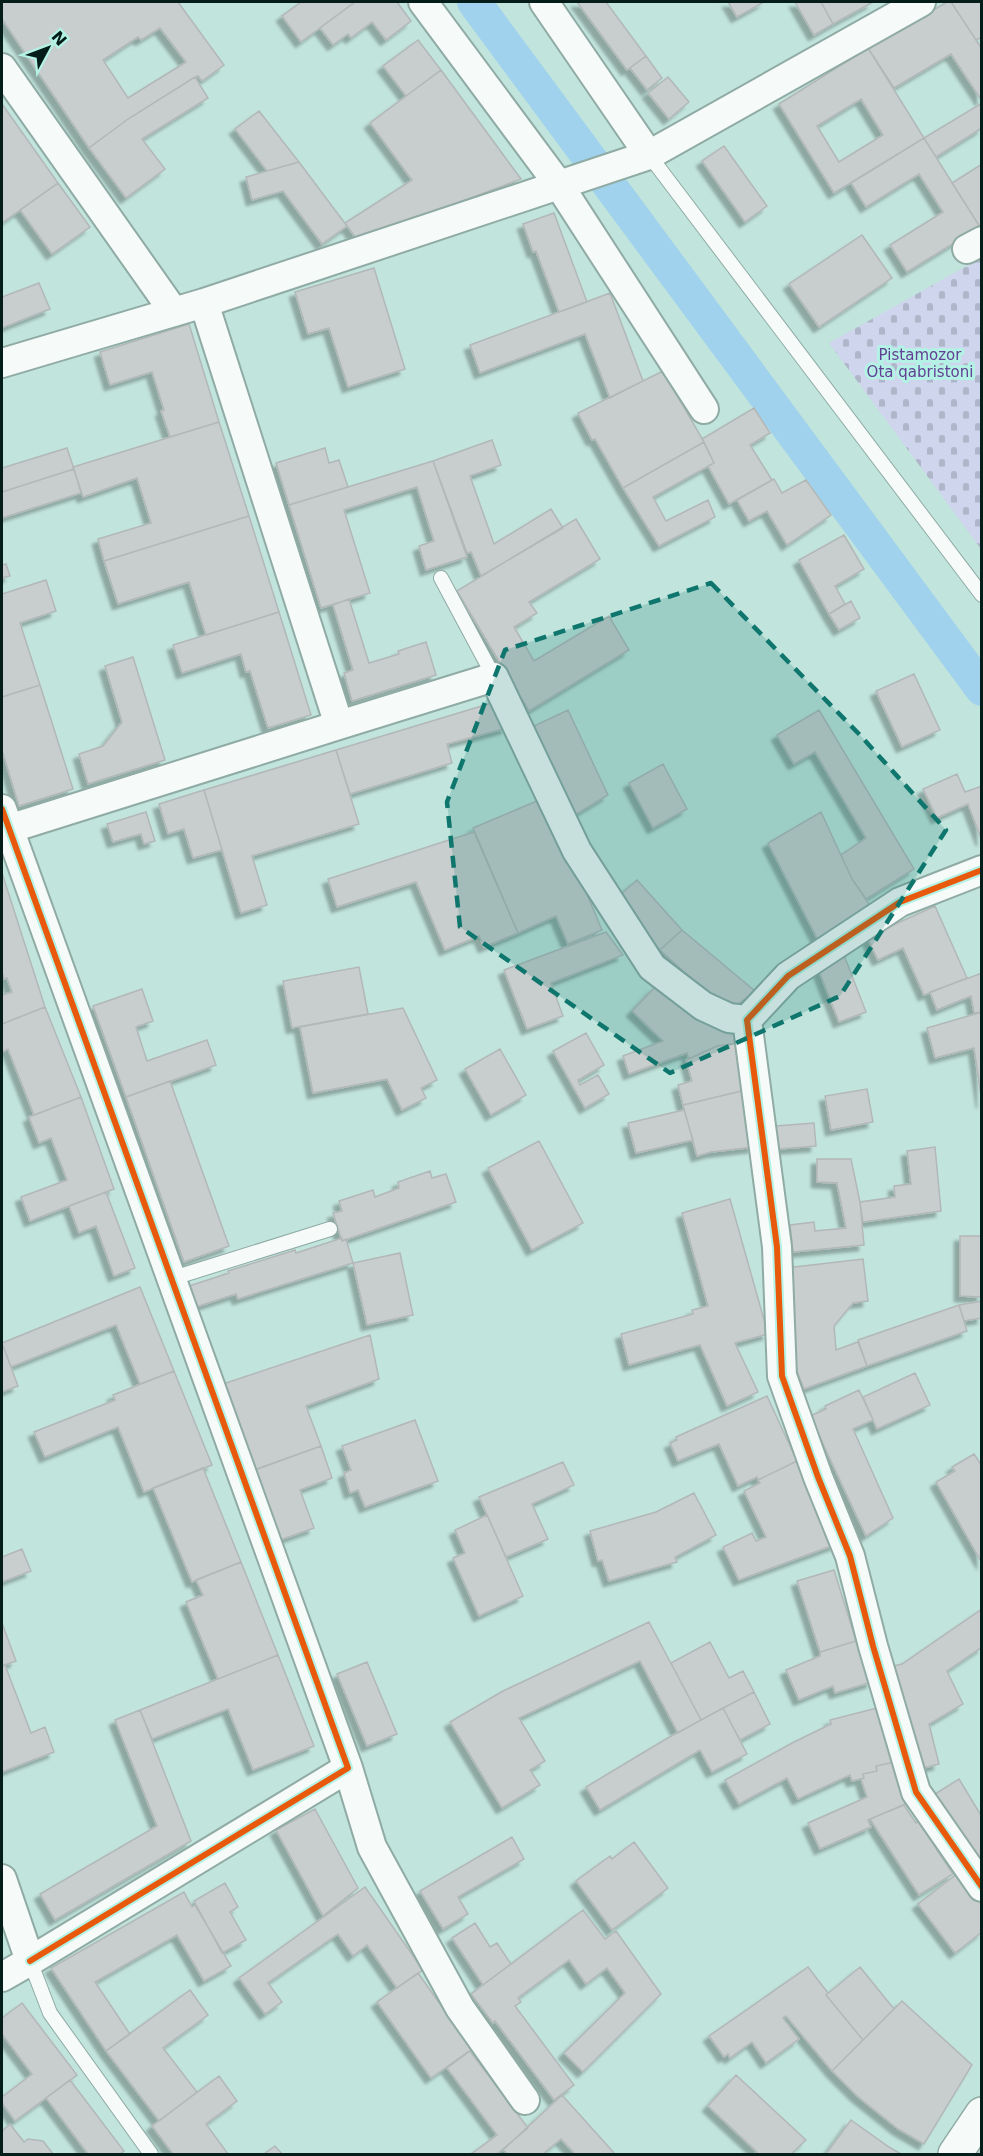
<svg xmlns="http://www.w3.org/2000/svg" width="983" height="2156" font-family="'DejaVu Sans',sans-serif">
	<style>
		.cemetery { fill: url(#cemetery-stones) }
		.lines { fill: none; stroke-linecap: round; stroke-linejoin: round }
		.canal { stroke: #a1d2ed; stroke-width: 34 }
		.building { fill: #c8cdcd; stroke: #b2b8b7; stroke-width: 1.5; fill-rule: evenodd; filter: url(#shadow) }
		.service-casing { stroke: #8faba4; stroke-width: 16 }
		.minor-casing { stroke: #8faba4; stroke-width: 32 }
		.tertiary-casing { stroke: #8faba4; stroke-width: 36 }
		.service { stroke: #f6fbfa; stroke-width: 14 }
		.minor { stroke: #f6fbfa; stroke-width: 28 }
		.tertiary { stroke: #f6fbfa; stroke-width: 33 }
		.cycleway-casing { stroke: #b3f2e4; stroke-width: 10 }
		.cycleway { stroke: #e8590c; stroke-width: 6 }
		.marked { fill: #0f766e; fill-opacity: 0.2; stroke: #0f766e; stroke-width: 4.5; stroke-dasharray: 12 8; stroke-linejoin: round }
		.labels { text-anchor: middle; stroke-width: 6; stroke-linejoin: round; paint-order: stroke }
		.park-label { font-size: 15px; fill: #624093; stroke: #b3f2e4 }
	</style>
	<defs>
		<pattern id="cemetery-stones" width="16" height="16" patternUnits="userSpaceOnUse" patternTransform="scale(1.5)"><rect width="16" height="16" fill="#ced5ec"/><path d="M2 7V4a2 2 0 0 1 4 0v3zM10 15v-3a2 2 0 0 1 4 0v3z" fill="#afb6ca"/></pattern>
		<filter id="shadow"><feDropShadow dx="-5.5" dy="5.5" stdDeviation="1.5" flood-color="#0004"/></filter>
	</defs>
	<rect width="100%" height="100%" fill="#c1e4dc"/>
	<path class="cemetery" d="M981 258V257V549L829 343Z"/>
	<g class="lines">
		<path class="canal" d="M474 2 982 689"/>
	</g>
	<path class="building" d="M2 2H178L224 65 202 81 198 76 195 77 128 119 89 148 2 19ZM160 28 186 62 128 98 103 60 138 37 141 40Z
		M301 2H355L301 42 282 16Z
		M355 2H397L411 21 386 40 372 22 351 38 348 34 333 45 320 28Z
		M577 2H606L646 56 627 70Z
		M728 2H764L737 17Z
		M795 2H821L833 24 814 35Z
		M821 2H873L833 24Z
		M947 2H951L982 49V101L951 54 894 88 868 48Z
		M951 2H982V37L976 40Z
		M418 40 441 70 406 96 383 66Z
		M868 48 924 138 834 193 779 104ZM861 99 883 135 839 162 817 126Z
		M646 56 662 78 647 90 630 68Z
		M441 70 521 179 358 241 345 223 412 180 370 123Z
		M195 77 208 98 142 139 165 169 126 198 89 148 128 119Z
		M668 77 689 102 669 119 648 93Z
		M982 103V128L936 157 924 138Z
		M2 104 58 183 2 223Z
		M259 111 299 162 267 171 235 129Z
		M924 138 980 227 907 272 890 245 943 212 919 174 866 207 851 183Z
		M724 146 767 206 745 222 702 161Z
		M299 162 347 226 322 244 283 191 252 200 246 177Z
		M982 164V226L980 227 952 183Z
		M58 183 90 227 52 254 20 210Z
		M554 213 587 302 559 312 536 251 533 252 523 224Z
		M862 235 892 278 819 327 789 284Z
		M374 268 405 369 348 387 329 328 308 334 295 292Z
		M39 283 50 309 2 328V297Z
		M610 293 643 381 610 398 585 334 480 373 470 345Z
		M189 324 219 422 170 437 161 411 164 410 152 372 110 385 100 352Z
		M663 371 704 442 623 488 595 439 592 440 578 413Z
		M754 408 770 433 750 445 772 480 729 504 708 466 714 463 702 439Z
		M219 422 249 516 104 561 98 539 151 523 137 478 83 497 73 467Z
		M492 440 501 465 470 476 494 544 551 509 563 528 481 576 471 552 467 553 433 461Z
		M704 442 714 463 653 497 666 521 708 500 715 517 659 546 623 488Z
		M67 448 74 469 2 492V468Z
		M325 448 329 463 339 460 348 487 289 505 276 463Z
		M433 461 467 557 426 570 419 546 434 541 417 487 344 510 370 593 321 608 289 505Z
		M74 469 81 493 2 518V492Z
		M774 479 782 493 806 480 831 515 787 545 767 511 749 521 737 500Z
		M249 516 279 612 206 635 189 582 118 604 104 561Z
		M576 519 600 559 529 602 537 613 514 627 534 661 609 616 629 650 529 711 457 591Z
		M844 535 864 569 835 586 845 604 829 614 799 560Z
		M6 564 10 576 2 578V565Z
		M46 580 56 611 20 623 40 685 2 697V594Z
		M349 599 369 663 399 654 398 651 426 642 436 675 352 701 344 673 353 670 333 605Z
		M851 601 860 618 839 630 829 614Z
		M279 612 311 715 268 728 250 671 246 672 241 654 182 673 173 645Z
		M133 657 165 760 88 784 79 754 103 746 122 722 105 666Z
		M914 674 940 730 902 747 876 691Z
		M40 685 73 789 19 806 2 750V697Z
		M495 702 507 728 447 744 452 763 350 794 336 750Z
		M568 710 608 795 575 815 534 726Z
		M819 710 914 869 866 899 852 879 841 855 866 838 815 752 794 764 777 735Z
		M336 750 359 824 252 856 267 905 241 913 204 790Z
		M663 764 687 809 653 828 629 783Z
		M957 774 965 792 982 786V841L968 804 937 818 923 789Z
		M204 790 222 850 193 858 184 829 168 834 159 804Z
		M539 800 564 858 571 856 602 930 568 944 556 916 518 933 473 828Z
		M146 812 155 841 144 844 141 834 113 842 107 824Z
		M821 812 852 879 873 910 819 942 768 843Z
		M474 832 518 933 484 947 479 936 445 950 416 882 337 907 328 879Z
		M2 873 45 1007 2 1024V995L12 992 7 978 4 979 2 972Z
		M637 880 682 930 660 950 615 899Z
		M935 906 967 978 924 995 903 948 878 960 867 937Z
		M682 930 755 991 728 1012 660 950Z
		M606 932 623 955 551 983 563 1016 527 1029 504 970Z
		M844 955 866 1012 839 1022 817 966Z
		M359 967 368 1014 292 1028 283 981Z
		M982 973V1012L974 1013 971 996 937 1010 930 992Z
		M655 987 710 1022 738 1036 739 1043 717 1046 689 1059 687 1053 629 1074 623 1056 663 1041 632 1011Z
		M142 989 153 1021 136 1027 147 1061 207 1040 216 1065 126 1097 93 1006Z
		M45 1007 81 1097 34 1115 8 1049 2 1052V1024Z
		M403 1008 437 1080 421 1088 426 1098 402 1110 387 1079 313 1093 300 1027Z
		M982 1012V1103L974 1048 935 1058 927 1028Z
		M586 1033 604 1065 578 1080 580 1085 598 1075 609 1094 585 1108 553 1051Z
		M739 1043 746 1090 683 1105 678 1085 692 1081 686 1060 717 1046Z
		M500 1049 526 1095 491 1115 465 1069Z
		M170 1081 229 1246 184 1262 126 1097Z
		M867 1089 873 1122 831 1130 825 1096Z
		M746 1090 754 1147 711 1152 697 1156 683 1105Z
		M81 1097 114 1189 30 1221 21 1197 67 1180 51 1138 39 1143 29 1117Z
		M684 1110 693 1140 636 1153 628 1123Z
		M814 1123 816 1146 779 1149 776 1126Z
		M539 1141 583 1223 532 1250 488 1168Z
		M935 1147 941 1211 863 1222 860 1202 895 1197 894 1186 911 1184 907 1151Z
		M817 1159H851L860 1202 864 1245 793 1252 790 1225 814 1222 815 1231 846 1228 837 1183 817 1182Z
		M430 1171 432 1178 446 1174 456 1202 342 1241 333 1213 342 1211 339 1201 373 1190 375 1197 399 1188 398 1182Z
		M106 1192 135 1268 114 1276 96 1226 79 1233 69 1206Z
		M730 1199 768 1334 735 1343 758 1392 727 1406 700 1345 629 1365 621 1334 693 1314 692 1310 708 1306 682 1213Z
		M960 1236H982V1297L960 1296Z
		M342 1238V1241L346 1239 353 1263 238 1299 236 1294 196 1307 189 1286 229 1273 228 1271 295 1250 296 1253Z
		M400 1253 413 1315 367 1325 353 1263Z
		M863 1259 868 1301 853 1303 834 1326 836 1350 858 1342 867 1366 804 1389 792 1358 786 1268Z
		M140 1287 174 1371 140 1384 116 1325 11 1367 2 1343Z
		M982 1301V1318L964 1321 959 1305Z
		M959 1305 967 1331 867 1366 858 1340Z
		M370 1335 379 1379 306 1406 321 1446 251 1471 220 1385Z
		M2 1343 18 1386 2 1392V1342Z
		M174 1371 212 1465 144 1492 118 1427 45 1457 34 1432 110 1402 115 1400 113 1395Z
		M915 1373 930 1405 877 1429 863 1397Z
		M859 1390 873 1420 853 1429 893 1518 866 1536 810 1416 826 1409 825 1406Z
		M767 1396 797 1461 758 1480 757 1477 738 1486 719 1444 678 1461 670 1443 677 1440 676 1437Z
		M415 1420 438 1481 365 1507 358 1490 350 1493 344 1473 351 1470 342 1446Z
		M321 1446 332 1478 300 1490 314 1528 280 1540 255 1470Z
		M974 1454 982 1466V1563L936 1482 955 1471 952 1467Z
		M797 1461 837 1544 739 1580 723 1547 752 1533 756 1541 766 1537 744 1491 760 1483 758 1480Z
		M563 1462 574 1485 532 1504 548 1539 506 1557 479 1497Z
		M203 1468 241 1562 192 1582 153 1488Z
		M694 1493 716 1535 675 1557 677 1562 609 1581 602 1560 598 1561 590 1531 656 1512Z
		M487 1515 523 1596 479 1616 453 1558 465 1553 455 1530Z
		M22 1549 31 1571 2 1582V1557Z
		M241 1562 278 1655 218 1679 186 1602 203 1595 196 1580Z
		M834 1570 856 1641 820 1652 797 1581Z
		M982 1609V1647L947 1671 963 1704 929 1724 939 1764 920 1769 889 1667 902 1664Z
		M649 1622 701 1720 678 1733 640 1661 519 1718 545 1761 530 1770 540 1785 502 1808 450 1722 503 1691Z
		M2 1623 16 1661 2 1666Z
		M859 1640 872 1682 835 1693 833 1686 799 1700 786 1670 820 1656V1652Z
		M710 1642 729 1678 743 1671 754 1692 701 1720 671 1663Z
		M278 1655 314 1746 253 1770 228 1709 152 1739 140 1710Z
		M367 1662 397 1734 367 1746 337 1674Z
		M5 1665 31 1733 45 1727 54 1752 2 1772V1666Z
		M754 1692 770 1724 740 1740 723 1708Z
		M881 1707 895 1762 876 1766 877 1771 863 1774 864 1778 852 1781 850 1775 798 1799 787 1778 739 1804 725 1780 794 1742 831 1724 830 1720Z
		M723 1708 747 1754 712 1772 700 1750 600 1810 586 1787 666 1739Z
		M140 1710 191 1841 55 1920 40 1894 157 1826 115 1720Z
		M895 1762 908 1803 868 1820 871 1827 820 1849 808 1823 867 1797 861 1779 864 1778 863 1774 877 1771 876 1766Z
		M959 1779 982 1817V1870L932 1796Z
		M904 1805 916 1823 918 1821 953 1874 919 1895 870 1819Z
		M315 1809 358 1888 323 1916 276 1830Z
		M512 1837 524 1859 458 1897 468 1914 443 1929 420 1891Z
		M634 1842 668 1888 612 1930 576 1881 610 1856 612 1859Z
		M958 1873 982 1904V1932L955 1953 918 1904Z
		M225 1883 238 1907 230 1912 246 1940 222 1953 194 1901Z
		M365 1887 423 1970 397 1988 367 1945 353 1956 338 1934 268 1983 282 2002 265 2014 239 1978Z
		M184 1892 192 1907 195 1905 231 1966 204 1981 177 1935 95 1982 130 2034 106 2051 51 1968Z
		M583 1910 605 1939 616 1931 661 1994 583 2072 564 2053 625 1993 607 1968 586 1984 569 1960 518 1998 521 2002 515 2006 574 2085 554 2100 495 2021 493 2023 471 1994Z
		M475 1923 490 1947 497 1943 511 1964 483 1985 452 1938Z
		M808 1967 828 1993 826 1995 863 2040 832 2071 786 2016 783 2018 799 2039 766 2063 752 2042 730 2058 728 2054 724 2057 709 2036Z
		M860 1967 894 2009 863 2040 826 1995Z
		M418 1973 472 2049 431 2078 377 2002Z
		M190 1990 208 2015 163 2048 197 2092 159 2121 106 2051Z
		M902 2001 972 2065 924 2144 898 2129 857 2096 832 2071Z
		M22 2003 77 2075 15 2121 2 2103V2097L32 2074 2 2034V2018Z
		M470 2051 528 2128 497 2154H471L497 2135 447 2068Z
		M736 2075 806 2140 791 2154H754L757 2152 708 2106Z
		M219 2076 237 2101 206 2124 228 2154H173L152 2126Z
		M70 2080 124 2151 120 2154H88L46 2098Z
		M562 2095 615 2154H575L561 2139 543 2154H508L503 2150Z
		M851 2120 889 2147 901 2154H826Z
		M10 2124 24 2142 28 2139 43 2141 53 2154H2V2131Z
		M982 2140V2154H974Z
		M275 2146 282 2154H264Z"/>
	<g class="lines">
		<g class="service-casing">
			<path id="service" d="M649 155 982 595
				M441 578 494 677
				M170 1279 330 1229
				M30 1961 50 2013 151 2154"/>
		</g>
		<g class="minor-casing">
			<path id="minor" d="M423 2 559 185 704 409
				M544 2 649 155
				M2 68 174 312
				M967 249 982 241
				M2 363 204 303 649 155 921 2
				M339 725 494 677 577 851 652 967 703 1006 729 1018 747 1020
				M2 809 348 1768 30 1961
				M2 831 339 725 204 303
				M982 870 900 902 788 976 747 1020 777 1247 782 1376 818 1477 850 1556 873 1646 916 1792 982 1887
				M348 1768 372 1847 460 2008 525 2100
				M2 1879 30 1961 2 1977"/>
		</g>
		<g class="tertiary-casing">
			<path id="tertiary" d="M955 2154 982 2114"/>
		</g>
		<use href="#service" class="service"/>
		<use href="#minor" class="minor"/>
		<use href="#tertiary" class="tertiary"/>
		<g class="cycleway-casing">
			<path id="cycleway" d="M2 809 348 1768 30 1961
				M982 870 900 902 788 976 747 1020 777 1247 782 1376 818 1477 850 1556 873 1646 916 1792 982 1887"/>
		</g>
		<use href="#cycleway" class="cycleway"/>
	</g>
	<path class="marked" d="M711 583 859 734 946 830 840 996 670 1073 460 927 447 802 505 650Z"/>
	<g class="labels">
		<g class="park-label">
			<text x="920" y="360">Pistamozor<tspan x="920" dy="17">Ota qabristoni</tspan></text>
		</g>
	</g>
	<rect width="983" height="2156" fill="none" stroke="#041d19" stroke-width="6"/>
	<g transform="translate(48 48) rotate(49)" stroke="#b3f2e4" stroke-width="4.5" paint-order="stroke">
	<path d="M0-4.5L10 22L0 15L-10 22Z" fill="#041d19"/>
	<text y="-9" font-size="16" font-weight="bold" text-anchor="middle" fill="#041d19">N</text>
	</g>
</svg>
